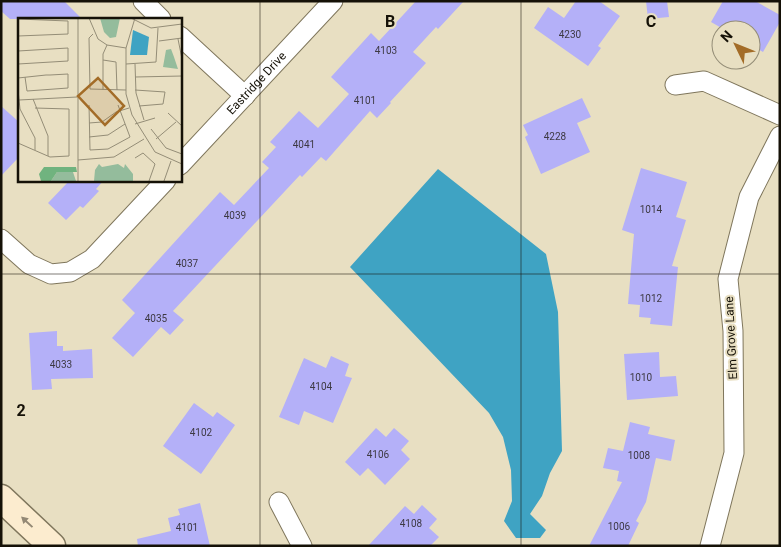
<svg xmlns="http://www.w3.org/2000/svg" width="781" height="547" font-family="Roboto,sans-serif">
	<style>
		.water { fill: #3fa3c3 }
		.building { fill: #b4b0f8 }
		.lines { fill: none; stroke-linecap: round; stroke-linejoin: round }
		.street-casing { stroke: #7f765c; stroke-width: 21 }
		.secondary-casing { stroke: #7f765c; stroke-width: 29 }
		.street { stroke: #fff; stroke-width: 19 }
		.secondary { stroke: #fceccf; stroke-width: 26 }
		.oneway { fill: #948975 }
		.grid { fill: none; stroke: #151107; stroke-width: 1; stroke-opacity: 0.55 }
		.labels { text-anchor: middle; stroke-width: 4; stroke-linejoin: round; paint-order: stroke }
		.number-label { font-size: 10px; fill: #3d3943 }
		.street-label { font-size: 12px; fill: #151107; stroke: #e8dfc2 }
		.inset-road { fill: none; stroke: #948d77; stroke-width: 1 }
		.view { fill: #a36c27; fill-opacity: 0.15; stroke: #a36c27; stroke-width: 2.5 }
		.inset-edge { fill: none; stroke: #151107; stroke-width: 2.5 }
		.grid-label { font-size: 16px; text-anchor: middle; font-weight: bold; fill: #151107; stroke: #e8dfc2; stroke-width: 4; stroke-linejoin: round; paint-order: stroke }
	</style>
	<rect width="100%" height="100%" fill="#e8dfc2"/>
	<path class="water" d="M438 169 546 254 558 312 562 451 550 473 542 496 530 514 546 530 540 538H516L504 521 512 501 511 470 503 437 489 413 350 267Z"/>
	<path class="building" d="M1 1H64L82 19H10L1 11Z
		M416 1H464L438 29 436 27 413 52 426 63 390 102 391 103 377 118 370 111 326 161 321 157 302 177 300 175 173 311 184 320 170 335 161 327 133 357 112 338 135 313 122 300 220 192 234 205 269 168 262 162 276 147 270 142 299 111 318 128 349 94 331 77 371 33 379 41Z
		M576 1H599L620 16 598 46 601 48 588 66 534 28 548 7 564 18Z
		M646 1H667L669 17 648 19Z
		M723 1H755L780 15V22L763 52 751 45V30H725L711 22Z
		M582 98 591 117 577 123 590 152 541 174 525 137 528 135 523 125Z
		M1 106 19 122V157L1 176Z
		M641 168 687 182 676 217 686 220 672 266 678 267 672 326 650 324 651 318 639 317 640 305 628 304 634 234 622 230Z
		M70 180H104L96 189 99 191 83 208 80 206 66 220 48 203Z
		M57 331V346H63V351L92 349 93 378 51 379 52 389 32 390 29 333Z
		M659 352 660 377 676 376 678 396 627 400 624 354Z
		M331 356 349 364 345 376 352 378 333 423 304 411 299 425 279 417 304 358 326 368Z
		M194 403 213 417 217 412 235 425 201 474 163 446Z
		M630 422 650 427 648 434 675 440 671 461 656 458 646 502 636 521 639 523 628 546H589L622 482 617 481 619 471 603 468 608 448 623 451Z
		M376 428 386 437 394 428 409 441 401 450 410 459 385 485 368 468 360 476 345 462Z
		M200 503 210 546H138L137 539 171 531 168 518 180 515 178 509Z
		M422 505 437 519 429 528 439 537 430 546H368L405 506 414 514Z"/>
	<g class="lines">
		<g class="street-casing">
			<g id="street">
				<path d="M143 1 161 19"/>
				<path d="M180 36 245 96"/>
				<path d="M675 85 704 81 780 115"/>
				<path id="s1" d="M180 165 333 1"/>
				<path d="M1 239 29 264 51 274 70 272 92 259 166 180"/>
				<path d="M279 502 302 546"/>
				<path d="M710 546 734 453 733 331 728 279 749 197 780 136"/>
			</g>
		</g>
		<g class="secondary-casing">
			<path id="secondary" d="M1 498 52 546"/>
		</g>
		<use href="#street" class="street"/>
		<use href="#secondary" class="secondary"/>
	</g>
	<defs><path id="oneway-solid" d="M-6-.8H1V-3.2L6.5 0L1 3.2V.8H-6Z" transform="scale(1.25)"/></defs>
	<use class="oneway" href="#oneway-solid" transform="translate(27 522) rotate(-137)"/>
	<path class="grid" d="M260 1V546M521 1V546M1 274H780"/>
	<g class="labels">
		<g class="number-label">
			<text x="570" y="38">4230</text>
			<text x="386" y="54">4103</text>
			<text x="365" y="104">4101</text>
			<text x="555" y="140">4228</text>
			<text x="304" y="148">4041</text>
			<text x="651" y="213">1014</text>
			<text x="235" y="219">4039</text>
			<text x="187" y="267">4037</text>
			<text x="651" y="302">1012</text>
			<text x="156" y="322">4035</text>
			<text x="61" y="368">4033</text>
			<text x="641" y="381">1010</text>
			<text x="321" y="390">4104</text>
			<text x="201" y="436">4102</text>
			<text x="378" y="458">4106</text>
			<text x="639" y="459">1008</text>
			<text x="411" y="527">4108</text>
			<text x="619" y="530">1006</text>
			<text x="187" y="531">4101</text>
		</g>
		<g class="street-label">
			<text dy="4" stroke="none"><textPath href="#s1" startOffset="112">Eastridge Drive</textPath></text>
			<text transform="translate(731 338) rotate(-93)" y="4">Elm Grove Lane</text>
		</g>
	</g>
	<g transform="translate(18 18)">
		<rect width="164" height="164" fill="#e8dfc2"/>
		<path d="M82 0H102L98 19 92 20 86 14ZM153 31 156 39 160 51 145 49 148 32ZM81 146 84 149 100 146 106 150 107 146 115 156V163H76L77 152ZM39 154H55L58 163H33Z" fill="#94bc9c"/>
		<path d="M26 149H58L59 154H39L33 163H23L21 156Z" fill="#70b37f"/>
		<path d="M115 12 131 19 129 37H112Z" fill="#3fa3c3"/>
		<path class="inset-road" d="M71 0 80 21 89 27 108 30M113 0 133 10 164 6M117 0 108 30V76L114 97 137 134 164 146M0 1 50 3V16L0 18M75 16 71 20 72 71 108 72M160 21 164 41M141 23 164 20M0 33 50 30V43L0 46M85 42 98 44 99 72M108 46 138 44 140 10M117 46 118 75 126 102M117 59 164 58M0 60 28 57H32L50 56V70L9 73 7 59M0 72 2 91 17 120V132M85 72V36L89 27M117 72 147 74 145 86 121 88M15 81 30 118V138M1 82 59 79M71 87 72 132 90 131 112 119 100 87M150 95 164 108M71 105 84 104 98 94 111 90M117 106 137 100M133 111 148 130 164 136M71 119 90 117 107 106M138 121 158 104M0 125 32 139 51 138V91L17 90M117 140 125 135 137 146 131 163M60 142 96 139 126 121M60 163V0M146 163 153 143"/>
		<path class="view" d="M80 60 106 88 87 107 60 78Z"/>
		<rect width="164" height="164" class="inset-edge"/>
	</g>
	<g class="grid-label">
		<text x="390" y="27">B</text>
		<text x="651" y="27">C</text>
		<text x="21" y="416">2</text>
	</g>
	<rect width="781" height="547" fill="none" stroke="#151107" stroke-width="5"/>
	<g transform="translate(736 45) rotate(313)"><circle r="24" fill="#e8dfc2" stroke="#948d77"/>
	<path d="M0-4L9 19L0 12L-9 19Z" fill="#a36c27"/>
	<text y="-8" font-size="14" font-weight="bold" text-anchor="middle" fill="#151107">N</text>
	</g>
</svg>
